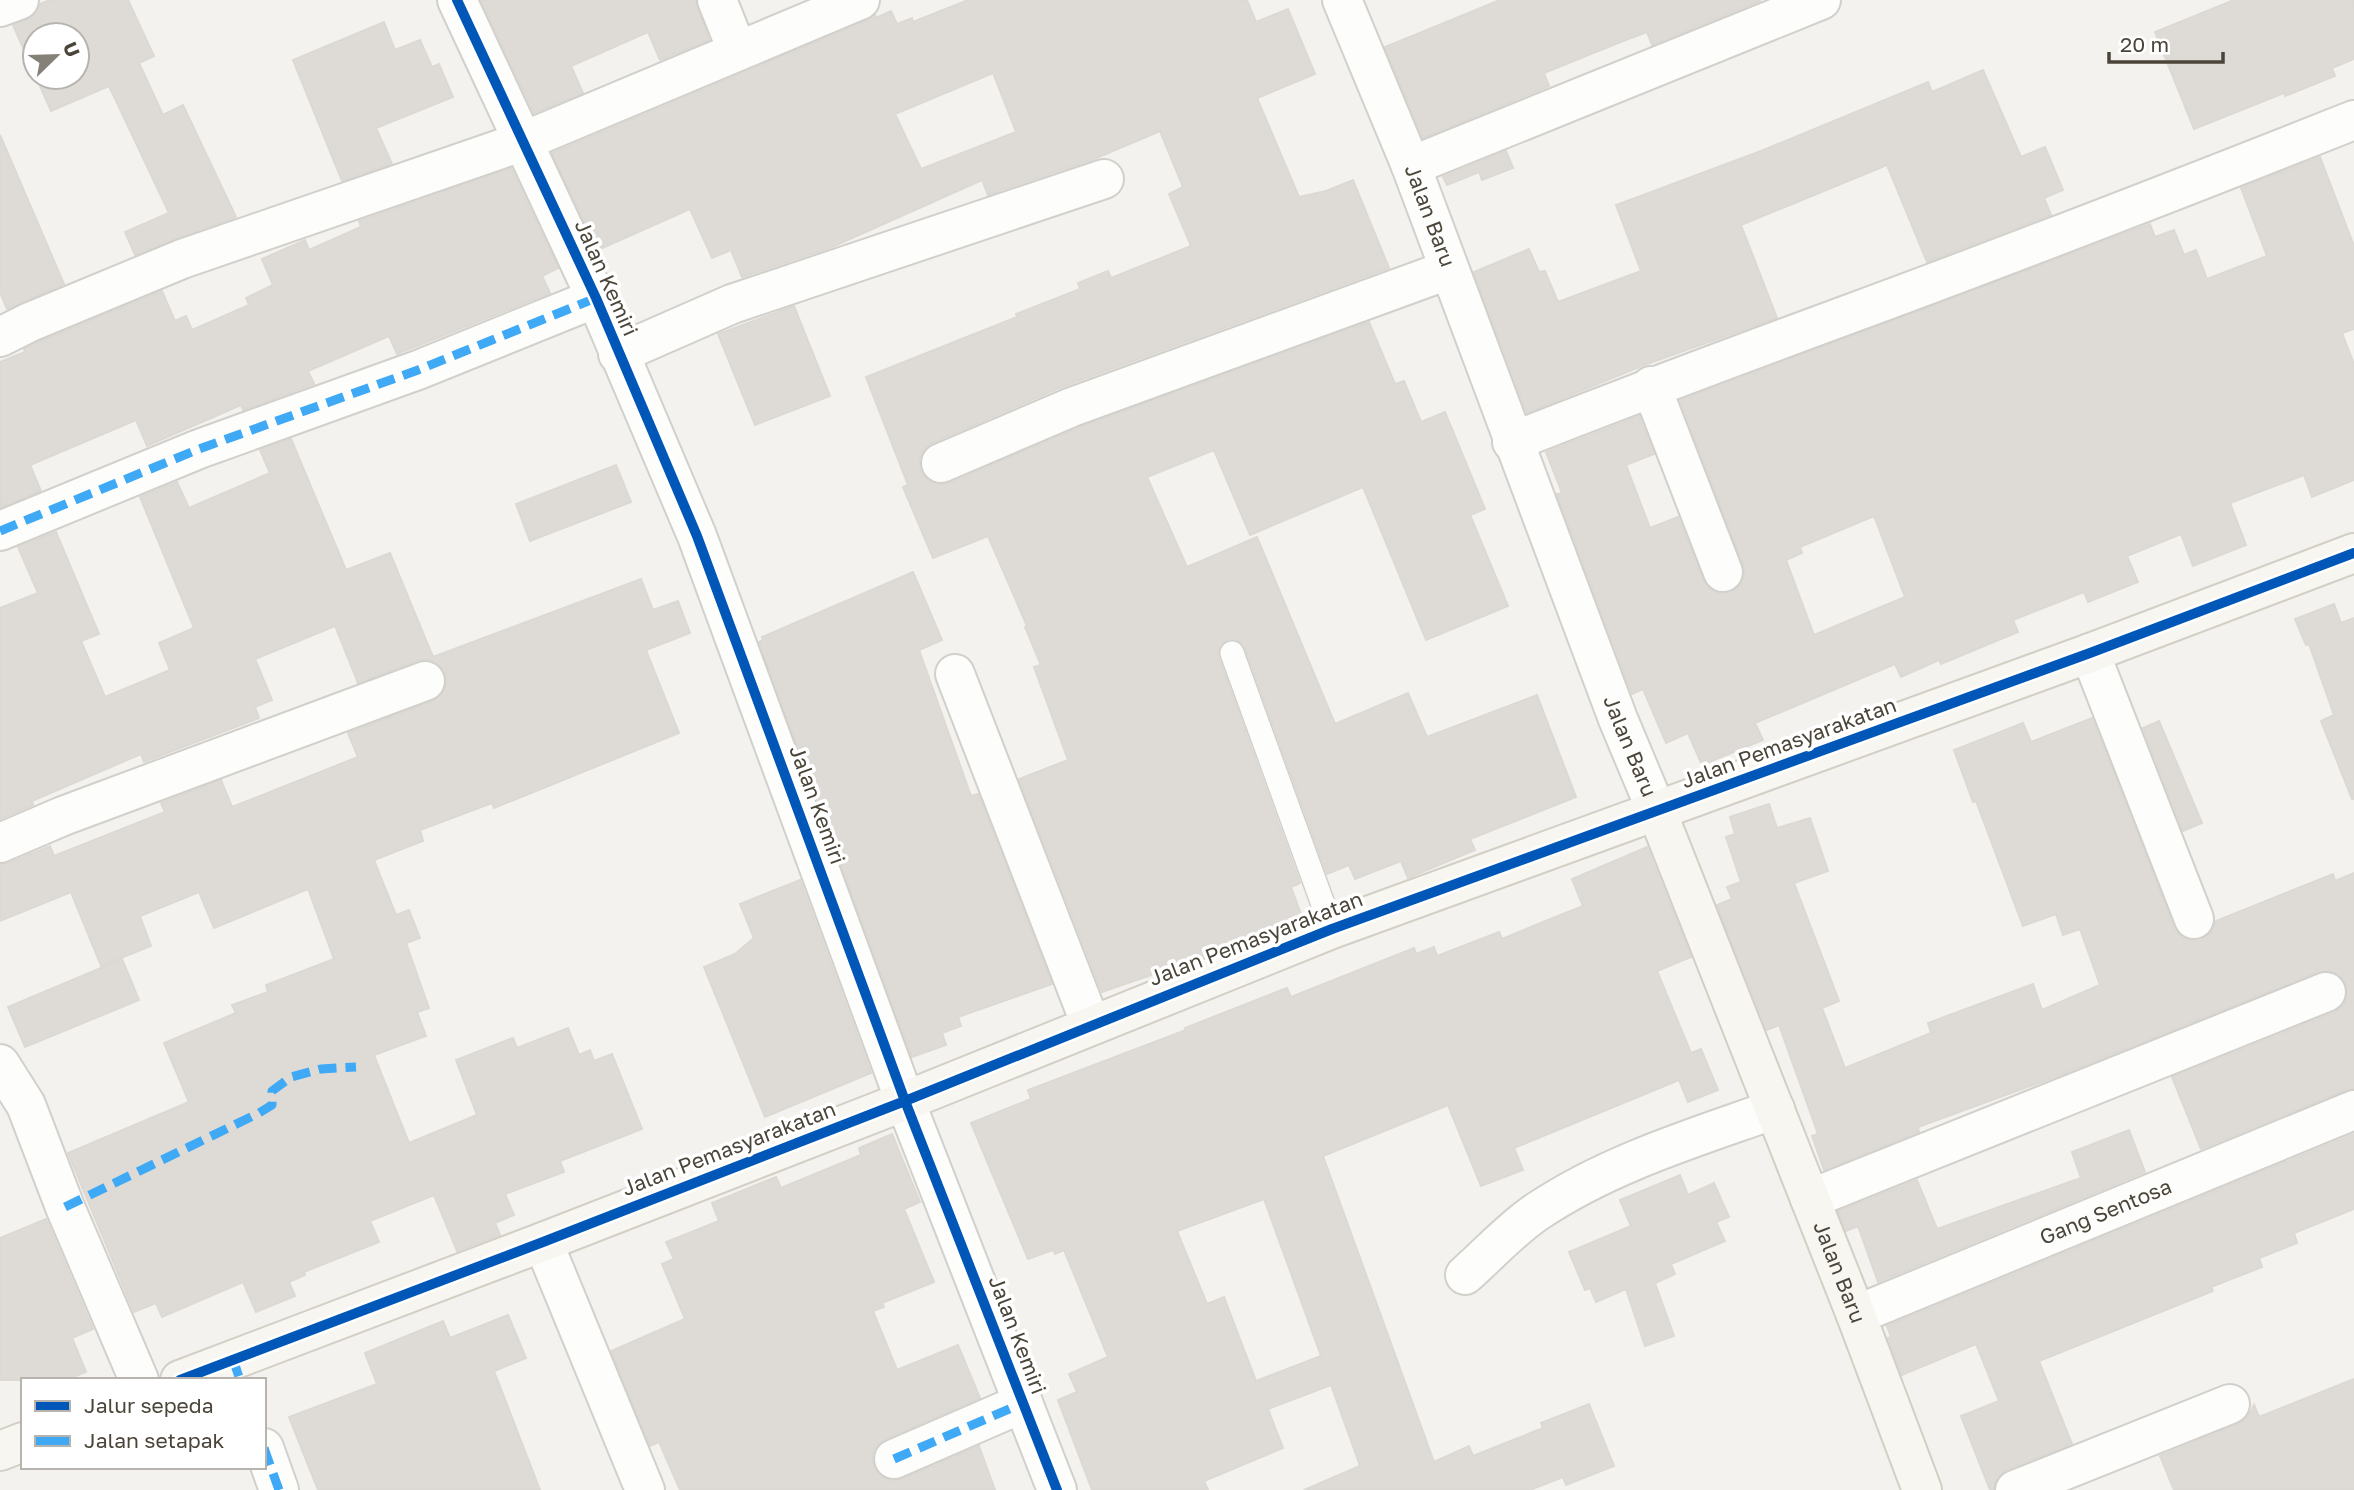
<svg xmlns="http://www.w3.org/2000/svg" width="2354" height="1490" font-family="'Golos Text',sans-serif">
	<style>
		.building { fill: #dedbd6; stroke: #dcd9d4; stroke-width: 2; fill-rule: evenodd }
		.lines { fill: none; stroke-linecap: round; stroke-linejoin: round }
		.lane-casing { stroke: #d2d0cb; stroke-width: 26 }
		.street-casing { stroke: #d2d0cb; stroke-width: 42 }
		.secondary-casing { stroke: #d3cfc5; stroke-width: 42 }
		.lane { stroke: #fdfdfc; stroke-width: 23 }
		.street { stroke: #fdfdfc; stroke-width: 38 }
		.secondary { stroke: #f7f6f1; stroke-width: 38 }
		.quiet { stroke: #3fa9f5; stroke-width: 9; stroke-dasharray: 18 9; stroke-linecap: butt }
		.cycleway-casing { stroke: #fff; stroke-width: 15 }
		.cycleway { stroke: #0057b8; stroke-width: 10 }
		.labels { text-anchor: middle; stroke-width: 7; stroke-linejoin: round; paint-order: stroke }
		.street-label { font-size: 21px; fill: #4b4439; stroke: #fff }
	</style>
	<rect width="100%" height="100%" fill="#f4f2ee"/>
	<path class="building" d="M50 0H128L154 56 139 63 163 115 183 105 236 217 135 255 125 232 169 213 109 86 51 111 36 77H77V35H35V75L13 25 27 20 36 13 40 4Z
		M481 0H696L709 40 660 60 648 32 571 66 583 93 534 113Z
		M968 0H1247L1256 22 1288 9 1315 74 1257 98 1299 197 1326 191 1353 180 1389 268 1064 386 932 443 924 449 919 460 921 472 928 481 938 485 950 483 1080 427 1369 322 1395 384 1404 381 1421 422 1445 412 1485 509 1470 515 1508 606 1426 640 1363 487 1250 535 1214 450 1147 477 1187 567 1257 537 1335 724 1408 693 1427 737 1537 695 1576 797 1470 839 1475 850 1408 878 1401 861 1355 879 1349 865 1327 874 1245 648 1235 639 1227 640 1218 650 1219 658 1300 883 1291 887 1302 917 1212 954 1102 992 1019 779 1068 760 1034 667 1041 665 1025 627 1027 626 988 536 933 558 903 487 908 485 866 377 1017 317 1016 314 1080 289 1078 283 1108 271 1111 278 1191 246 1169 194 1183 187 1160 131 1094 159 988 195 982 180 832 247 742 277 731 250 712 258 690 209 598 250 552 153 868 20 875 15 876 18 891 11 897 24 912 18 913 22ZM993 73 1016 132 921 169 895 114Z
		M1500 0H1760V1L1652 45 1647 32 1623 41 1544 73 1549 86 1423 138 1385 47Z
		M2234 0H2354V59L2332 68 2335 76 2285 96 2284 93 2194 129 2155 32Z
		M384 22 395 50 420 40 432 67 439 64 453 97 376 128 392 164 342 181 293 60Z
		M1983 70 2021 157 2045 147 2063 190 2044 198 2051 215 1927 262 1887 165 1741 225 1777 318 1644 365 1527 413 1474 272 1529 249 1539 272 1545 271 1558 302 1641 271 1616 205 1761 151 1928 82 1932 92Z
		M0 135 64 284 7 309 0 292Z
		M1506 151 1513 168 1482 180 1479 172 1447 185 1443 177Z
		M2320 157 2354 246V329L2342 333 2354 364V480L2312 497 2304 475 2230 503 2246 545 2193 566 2181 534 2127 556 2138 582 2088 602 2084 592 2013 620 2018 632 1941 664 1939 660 1901 677 1895 664 1755 723 1763 740 1702 765 1688 733 1666 743 1643 689 1632 694 1557 494 1562 493 1546 452 1639 416 1654 454 1626 465 1650 528 1678 517 1703 580 1709 589 1719 593H1730L1740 585 1745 575 1743 564 1680 400 2150 224 2155 237 2174 230 2184 255 2196 250 2207 279 2267 256 2241 188ZM1874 516 1905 597 1814 635 1786 560 1802 553 1800 547Z
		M511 168 558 268 542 276 550 293 397 354 389 336 308 371 314 384 243 410 241 405 147 446 136 420 30 465 41 491 1 507 0 362 25 352 24 349 39 342 162 291 175 321 186 316 192 330 249 305 246 298 273 285 262 259 305 240 309 250 361 227 359 221Z
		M794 306 830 396 755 425 718 334Z
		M291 439 346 570 390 553 433 657 641 579 653 610 678 601 690 633 646 650 679 733 494 808 492 803 420 830 423 841 374 860 396 915 409 910 420 938 406 943 429 1008 417 1012 426 1036 374 1055 409 1143 477 1115 456 1060 513 1038 517 1048 568 1028 579 1055 590 1050 594 1061 612 1054 642 1129 560 1161 564 1172 505 1194 514 1215 495 1223 500 1235 457 1251 434 1195 370 1221 379 1242 304 1272 305 1275 289 1282 295 1296 256 1312 243 1282 162 1317 156 1303 134 1312 68 1153 189 1102 164 1043 236 1013 232 1005 268 992 266 985 334 959 308 889 214 928 199 892 140 916 151 946 101 966 71 892 0 921V864L9 863 50 846 54 856 165 812 161 803 221 780 232 807 358 757 348 733 433 701 441 695 446 685V674L438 664 428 659 418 660 358 683 335 626 255 659 272 700 255 707 259 718 144 762 141 754 32 801 33 805 0 819V608L38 593 18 547 56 532 99 634 81 641 105 697 170 670 159 643 194 628 140 497 177 482 189 508 270 473 260 450Z
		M616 465 631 502 530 541 516 504Z
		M913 572 942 640 919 650 971 796 978 794 1052 984 958 1017 961 1026 942 1033 946 1045 912 1057 759 642 763 640 762 637Z
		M2334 604 2341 623 2354 618V799H2352L2321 721 2334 715 2309 644 2306 645 2295 619Z
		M2092 718 2174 927 2181 936 2191 941 2201 940 2211 932 2216 921 2333 874 2335 881 2354 873V1089L2346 1090 2201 1149 2172 1077 2335 1012 2344 1005 2347 996 2346 985 2339 974 2330 971 2319 972 2052 1078 1918 1127 1919 1132 1824 1170 1812 1136 1818 1134 1779 1025 1767 1030 1717 905 1732 899 1727 887 1741 882 1726 837 1735 834 1730 817 1769 804 1777 828 1810 818 1828 871 1794 883 1839 1001 1822 1008 1845 1068 1931 1033 1928 1023 2033 984 2042 1010 2100 985 2080 929 2063 935 2056 914 2023 926 1976 801 1973 802 1954 750 2023 723 2031 742Z
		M2159 721 2202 823 2183 831 2143 728Z
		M1647 847 1691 957 1657 971 1691 1053 1701 1049 1718 1090 1688 1102 1679 1080 1514 1148 1523 1170 1481 1186 1448 1105 1323 1156 1434 1462 1469 1446 1473 1456 1543 1428 1541 1423 1589 1404 1614 1466 1566 1485 1563 1477 1530 1490H1304L1360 1466 1331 1385 1268 1409 1283 1448 1204 1481 1208 1490H1092L1058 1400 1077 1392 1069 1374 1108 1357 1064 1250 1055 1254 1053 1250 1028 1259 971 1123 1031 1099 1028 1090 1186 1030 1185 1028 1287 988 1291 997 1414 948 1416 954 1434 947 1437 956 1499 932 1502 939 1553 918 1583 906 1572 879ZM1264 1199 1321 1356 1256 1381 1224 1297 1207 1304 1177 1231Z
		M800 880 871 1073 765 1117 704 967 735 954 754 938 740 904Z
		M122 959 139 1000 25 1047 8 1007Z
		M2129 1130 2145 1172 1878 1282 1858 1226 1846 1231 1838 1211 1917 1180 1937 1229 2081 1178 2072 1152Z
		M892 1134 920 1202 904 1209 934 1282 882 1303 884 1307 873 1311 897 1370 958 1345 980 1398 885 1439 876 1447 872 1456 874 1467 882 1477 892 1481 902 1479 979 1446 995 1490H680L659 1442 650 1446 611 1351 685 1319 662 1264 674 1259 666 1242 719 1221 712 1203 776 1177 781 1188 861 1155 859 1148Z
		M2354 1134V1209L2294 1233 2297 1243 2259 1258 2262 1267 2211 1287 2213 1291 2039 1361 2072 1444 2006 1470 1997 1477 1994 1490H1990L1961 1416 1999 1401 1976 1344 1902 1375 1888 1338 1891 1337 1887 1326Z
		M1680 1175 1688 1195 1714 1183 1729 1217 1716 1222 1725 1241 1671 1264 1675 1274 1655 1283 1674 1336 1645 1346 1626 1289 1596 1302 1590 1288 1585 1290 1569 1252 1631 1226 1620 1200Z
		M46 1219 93 1329 72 1338 86 1372 65 1380H0V1238Z
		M508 1315 526 1358 494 1371 540 1490H318L289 1417 377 1384 365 1353 443 1321 450 1338Z
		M2354 1379V1490H2174L2160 1456 2238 1424 2248 1417 2254 1405 2259 1417Z"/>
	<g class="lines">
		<g class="lane-casing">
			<path id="lane" d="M1232 653 1332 929"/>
		</g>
		<g class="street-casing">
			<g id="street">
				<path d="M457 0 596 298 697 536 905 1101 1057 1490"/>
				<path d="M717 0 737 50"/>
				<path id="s1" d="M1342 0 1411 166 1618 719 1657 812"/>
				<path d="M0 7 19 0"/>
				<path d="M1411 166 1821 0"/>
				<path d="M0 337 30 322 182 259 524 141 860 0"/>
				<path d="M618 354 732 304 1104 179"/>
				<path d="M1651 386 1723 572"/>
				<path d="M1512 442C1622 398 1733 357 1844 316 2015 253 2185 187 2354 120"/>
				<path d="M941 463 1072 407 1448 270"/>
				<path d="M0 531 199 449 418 370 596 298"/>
				<path d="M2090 653 2194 919"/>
				<path d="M955 674 1091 1025"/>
				<path d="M0 843 63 816 425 681"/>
				<path d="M0 1064 26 1105 65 1207 139 1380"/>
				<path d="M1810 1199 2326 992"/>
				<path d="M543 1242 645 1490"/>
				<path d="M1465 1275C1489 1254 1512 1228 1538 1211 1610 1163 1694 1138 1775 1109"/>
				<path id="s2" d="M1856 1315 2354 1110"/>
				<path d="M264 1448 279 1490"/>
				<path d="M894 1459 1023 1403"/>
				<path d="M2015 1490 2230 1404"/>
			</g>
		</g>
		<g class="secondary-casing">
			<g id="secondary">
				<path id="s3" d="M1657 812 1856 1315 1922 1490"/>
				<path d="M180 1380 543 1242 905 1101 1332 929 2090 653 2354 553"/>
				<path d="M0 1451 23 1442"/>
			</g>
		</g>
		<use href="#lane" class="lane"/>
		<use href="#street" class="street"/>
		<use href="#secondary" class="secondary"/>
		<path class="quiet" d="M0 531 199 449 418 370 596 298
			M65 1207 259 1113 272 1105V1091L291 1077 321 1069 356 1067
			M233 1359 240 1380
			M264 1448 279 1490
			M894 1459 1023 1403"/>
		<g class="cycleway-casing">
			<path id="cycleway" d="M457 0 596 298 697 536 905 1101 1057 1490
				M180 1380 543 1242 905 1101 1332 929 2090 653 2354 553"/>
		</g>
		<use href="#cycleway" class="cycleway"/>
	</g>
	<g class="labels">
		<g class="street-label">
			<text dy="7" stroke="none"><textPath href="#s1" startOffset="233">Jalan Baru</textPath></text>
			<text transform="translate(606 278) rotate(66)" y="7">Jalan Kemiri</text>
			<text transform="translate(1789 743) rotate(-20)" y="7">Jalan Pemasyarakatan</text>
			<text dy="7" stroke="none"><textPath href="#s1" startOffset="800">Jalan Baru</textPath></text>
			<text transform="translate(817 805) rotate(70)" y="7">Jalan Kemiri</text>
			<text transform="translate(1256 939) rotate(-21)" y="7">Jalan Pemasyarakatan</text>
			<text transform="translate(729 1149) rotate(-21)" y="7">Jalan Pemasyarakatan</text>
			<text dy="7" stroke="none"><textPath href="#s2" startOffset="270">Gang Sentosa</textPath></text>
			<text dy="7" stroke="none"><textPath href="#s3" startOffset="495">Jalan Baru</textPath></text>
			<text transform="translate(1017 1335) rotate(69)" y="7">Jalan Kemiri</text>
		</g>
	</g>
	<rect x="21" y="1378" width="245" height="91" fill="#ffffff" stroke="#b7b4b0" stroke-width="2"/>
	<rect x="35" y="1401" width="35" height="10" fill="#0057b8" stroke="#b7b4b0" stroke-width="2"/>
	<text x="84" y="1413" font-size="21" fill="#4b4439">Jalur sepeda</text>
	<rect x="35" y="1436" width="35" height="10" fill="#3fa9f5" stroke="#b7b4b0" stroke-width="2"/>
	<text x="84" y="1448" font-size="21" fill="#4b4439">Jalan setapak</text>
	<g transform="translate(56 56) rotate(67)"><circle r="33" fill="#ffffff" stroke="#b7b4b0" stroke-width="2"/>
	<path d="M0-5L12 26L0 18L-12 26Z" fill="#868178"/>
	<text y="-10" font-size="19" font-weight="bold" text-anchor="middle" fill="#4b4439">U</text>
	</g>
	<path d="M2109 52v10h114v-10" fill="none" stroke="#4b4439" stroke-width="3.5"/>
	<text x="2120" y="52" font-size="21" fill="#4b4439" stroke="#ffffff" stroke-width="5" paint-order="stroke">20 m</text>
</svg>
